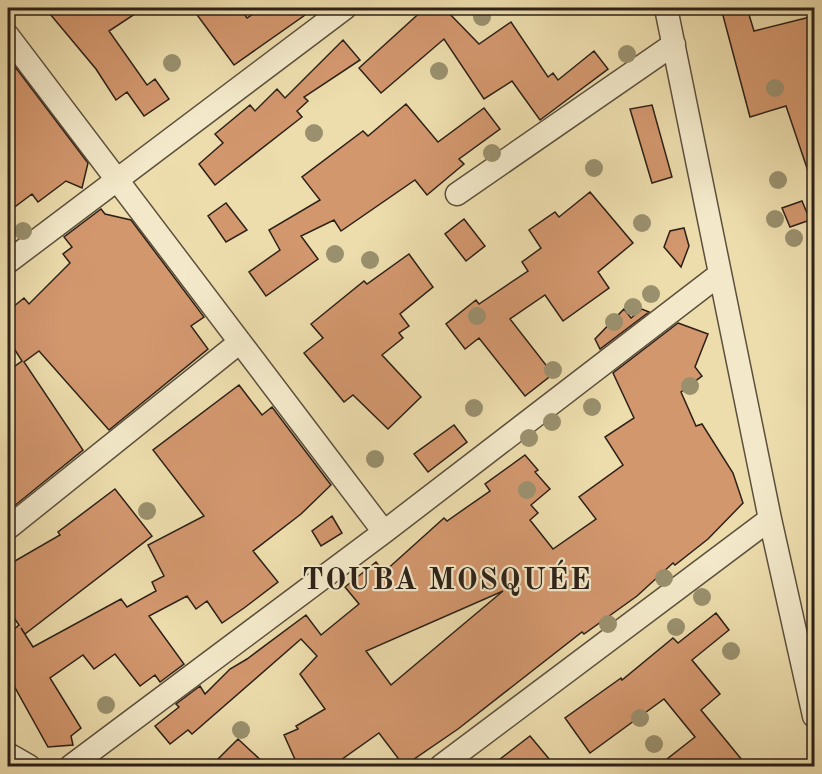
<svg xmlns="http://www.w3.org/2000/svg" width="822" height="774" font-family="'Old Standard TT',serif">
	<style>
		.building { fill: #d3976e; stroke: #2c2118; stroke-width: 1.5; fill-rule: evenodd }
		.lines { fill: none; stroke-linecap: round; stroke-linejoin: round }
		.minor-casing { stroke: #5c503d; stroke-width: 25 }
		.minor { stroke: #f3e9ca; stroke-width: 22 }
		.tree { fill: #9a906e }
		.labels { text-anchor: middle; stroke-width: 4.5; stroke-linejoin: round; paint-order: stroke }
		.district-label { font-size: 30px; font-weight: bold; letter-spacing: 1.5px; fill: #2c2118; stroke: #f3e9ca }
	</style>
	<rect width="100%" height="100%" fill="#edddad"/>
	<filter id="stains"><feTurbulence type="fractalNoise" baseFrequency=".00333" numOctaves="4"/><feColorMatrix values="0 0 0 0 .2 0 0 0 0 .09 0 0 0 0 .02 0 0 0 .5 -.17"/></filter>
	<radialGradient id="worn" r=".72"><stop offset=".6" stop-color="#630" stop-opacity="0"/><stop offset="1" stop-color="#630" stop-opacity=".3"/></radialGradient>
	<path class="building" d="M45 8H144L109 31 147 85 155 79 169 99 144 116 127 92 116 100 96 69Z
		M192 8H240L247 18 262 8H315L234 65Z
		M425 8H444L479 44 511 22 548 77 553 73 558 80 594 51 608 69 540 120 512 81 484 99 444 39 381 93 359 68Z
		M721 8H747L754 31 814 16V180H811L786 106 750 117Z
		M343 40 360 60 304 97 308 101 297 111 302 117 215 185 199 164 223 143 215 134 250 105 255 111 277 89 285 98Z
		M13 64 88 163 82 188 66 181 38 202 32 194 8 212V69Z
		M406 104 438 142 484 108 500 129 459 159 464 164 427 195 415 180 341 231 334 220 301 236 318 259 266 296 249 272 280 250 269 230 320 200 302 177 363 131 368 136Z
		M652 105 672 177 652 183 630 109Z
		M590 192 633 243 598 272 609 288 563 321 545 295 510 319 553 374 525 396 479 338 465 349 446 324 476 300 479 304 528 271 522 262 541 248 529 230 555 212 559 217Z
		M802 201 810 220 790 227 782 208Z
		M226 203 247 230 226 242 208 216Z
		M101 209 105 214 131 220 204 317 191 326 208 349 109 430 39 351 24 362 83 450 13 507 8 499V371L22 361 8 339V311L24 298 29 304 70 263 63 254 72 247 64 237Z
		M464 219 485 246 466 261 445 234Z
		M684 228 689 246 681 267 664 247 670 231Z
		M409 254 433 287 400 314 409 326 399 333 403 338 382 355 421 397 388 429 353 395 344 402 304 353 323 338 311 324 364 281 367 284Z
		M624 309 631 318 642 309 649 312 600 349 595 339Z
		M678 323 708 334 695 367 702 376 681 392 696 426 702 424 733 473 743 503 708 539 675 565 673 563 637 596 584 634 582 632 458 729 404 766 379 733 341 760 345 766H298L284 735 298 729 296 726 325 709 300 674 317 656 301 639 192 734 188 730 170 744 155 726 179 707 176 704 200 686 205 694 230 669 247 659 306 615 321 635 359 604 345 587 376 562 384 572 444 518 447 521 490 491 485 484 525 455 538 470 535 472 550 489 531 505 538 513 530 520 553 549 596 519 579 497 623 465 605 437 634 418 613 373ZM503 591 391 685 366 651Z
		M239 385 262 415 272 407 331 485 301 514 253 551 278 582 244 608 222 623 207 601 196 609 187 596 149 616 184 664 160 682 155 675 140 686 115 654 94 669 83 655 50 678 81 728 71 736 73 745 48 747 8 675V634L19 625 8 609V565L60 535 58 532 115 489 152 536 25 634 21 628 33 647 121 599 127 607 156 591 152 582 164 576 148 545 204 516 153 450Z
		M454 425 467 442 428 472 414 454Z
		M332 516 342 533 321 546 312 531Z
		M716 613 729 630 692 660 720 694 701 710 747 766H658L695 737 664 699 590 753 565 718 621 678 622 680 673 638 678 643Z
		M530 736 555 766H491Z
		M238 739 267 766H211Z"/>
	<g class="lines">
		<g class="minor-casing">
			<path id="minor" d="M666 8 770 519 814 716
				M8 36 384 532
				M457 194 674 44
				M8 262 345 8
				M8 528 240 342
				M8 754 29 766
				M71 766 384 532 720 274
				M441 766 770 519"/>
		</g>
		<use href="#minor" class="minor"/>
	</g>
	<g class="tree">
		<circle cx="482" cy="17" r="9"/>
		<circle cx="627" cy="54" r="9"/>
		<circle cx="172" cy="63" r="9"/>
		<circle cx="439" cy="71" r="9"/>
		<circle cx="775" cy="88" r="9"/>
		<circle cx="314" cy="133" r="9"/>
		<circle cx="492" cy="153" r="9"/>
		<circle cx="594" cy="168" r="9"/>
		<circle cx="778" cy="180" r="9"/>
		<circle cx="775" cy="219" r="9"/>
		<circle cx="642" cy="223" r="9"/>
		<circle cx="23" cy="231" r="9"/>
		<circle cx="794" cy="238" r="9"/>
		<circle cx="335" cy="254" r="9"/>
		<circle cx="370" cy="260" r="9"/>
		<circle cx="651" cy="294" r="9"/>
		<circle cx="633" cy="307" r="9"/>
		<circle cx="477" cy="316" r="9"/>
		<circle cx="614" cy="322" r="9"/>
		<circle cx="553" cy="370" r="9"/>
		<circle cx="690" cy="386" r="9"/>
		<circle cx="592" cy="407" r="9"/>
		<circle cx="474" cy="408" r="9"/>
		<circle cx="552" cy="422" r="9"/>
		<circle cx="529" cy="438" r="9"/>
		<circle cx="375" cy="459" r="9"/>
		<circle cx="527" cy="490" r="9"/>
		<circle cx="147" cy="511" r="9"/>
		<circle cx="664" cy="578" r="9"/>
		<circle cx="702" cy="597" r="9"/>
		<circle cx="608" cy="624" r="9"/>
		<circle cx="676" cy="627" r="9"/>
		<circle cx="731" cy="651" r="9"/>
		<circle cx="106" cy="705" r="9"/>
		<circle cx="640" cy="718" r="9"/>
		<circle cx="241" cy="730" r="9"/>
		<circle cx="654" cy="744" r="9"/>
	</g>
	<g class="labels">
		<g class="district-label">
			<text x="447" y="589">TOUBA MOSQUÉE</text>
		</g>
	</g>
	<rect width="822" height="774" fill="none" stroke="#edddad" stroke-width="30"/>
	<rect x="9" y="9" width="804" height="756" fill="none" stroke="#2c2118" stroke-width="3"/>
	<rect x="15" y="15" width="792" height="744" fill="none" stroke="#2c2118" stroke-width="1.5"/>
	<rect width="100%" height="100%" filter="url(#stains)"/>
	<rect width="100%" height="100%" fill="url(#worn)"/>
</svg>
